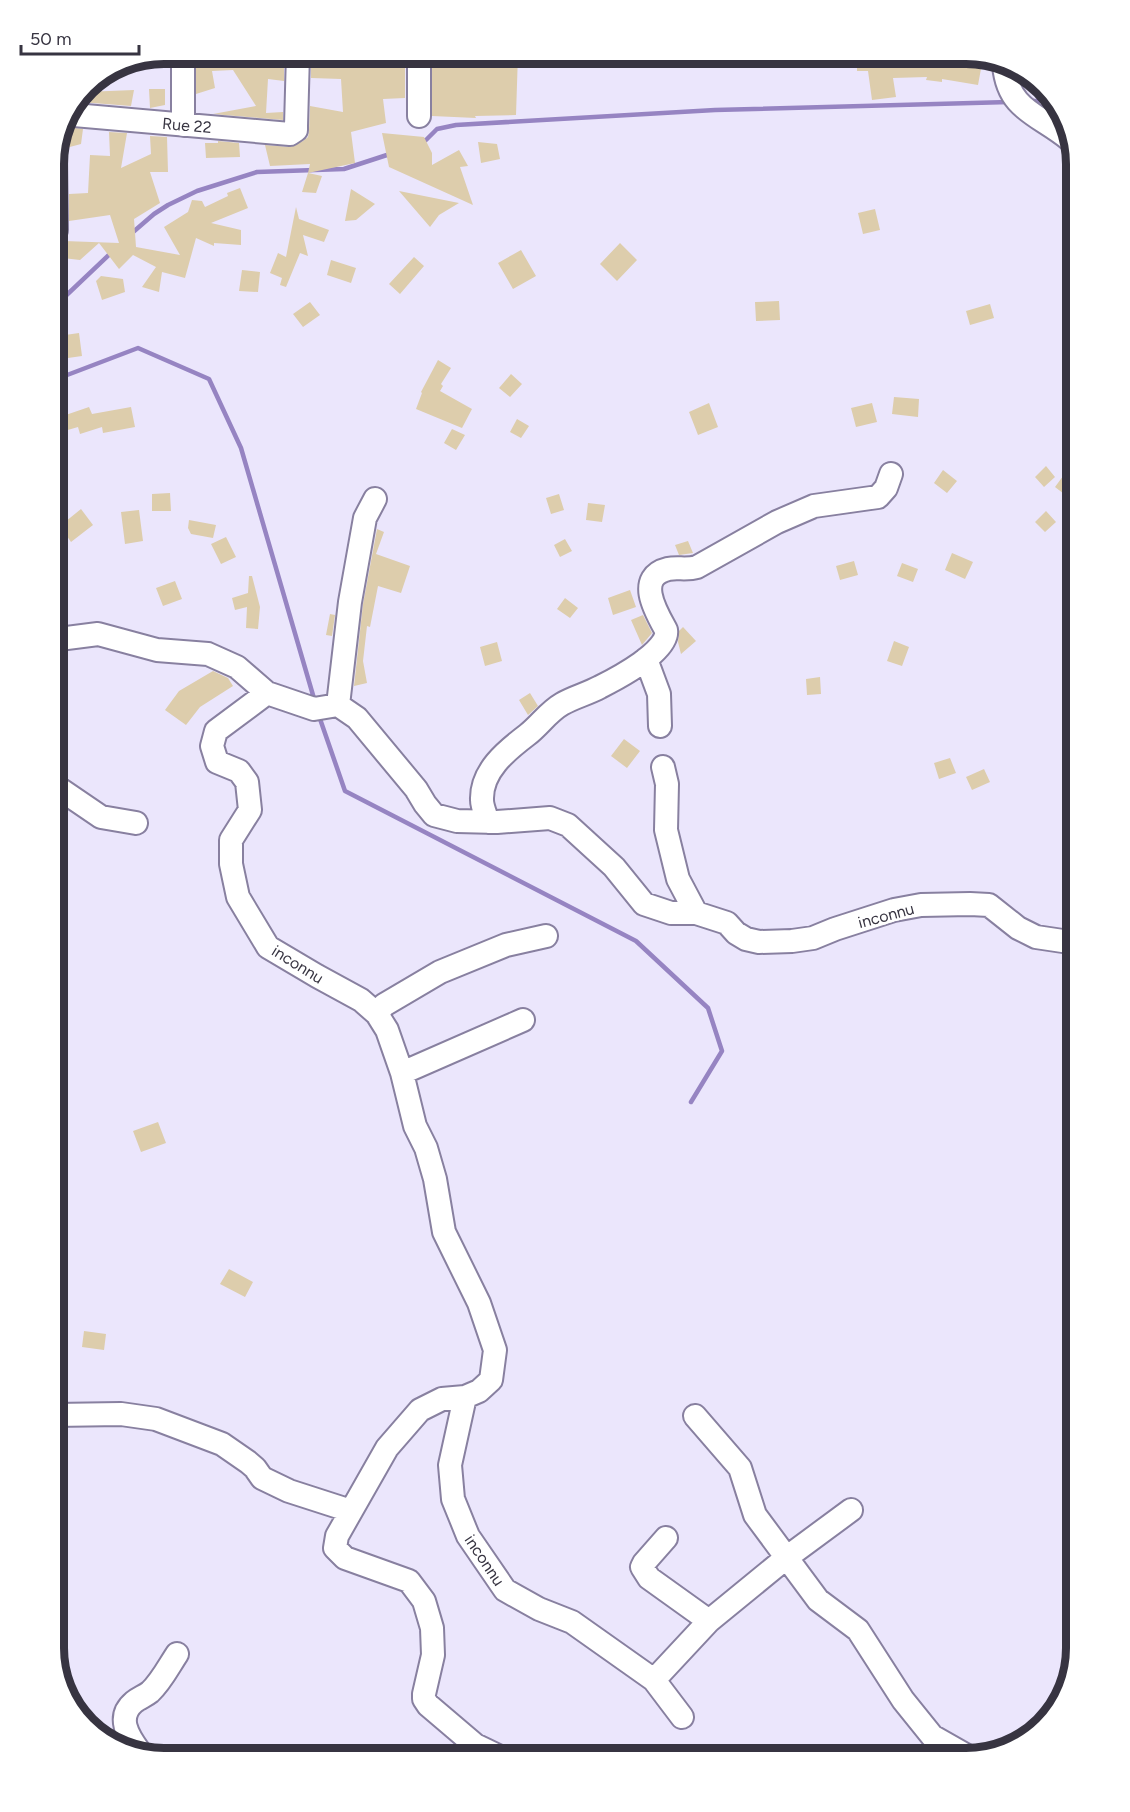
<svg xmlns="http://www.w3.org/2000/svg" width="1130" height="1812" font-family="Figtree,sans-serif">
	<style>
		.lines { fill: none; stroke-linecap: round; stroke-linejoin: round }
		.stream { stroke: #9684c2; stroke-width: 4.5 }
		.building { fill: #ddcdac }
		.minor-casing { stroke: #8880a0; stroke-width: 26 }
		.minor { stroke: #fff; stroke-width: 22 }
		.labels { text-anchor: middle; stroke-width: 5; stroke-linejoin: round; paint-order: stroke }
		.street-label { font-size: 16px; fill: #373441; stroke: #fff }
		.rim { fill: none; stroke: #373441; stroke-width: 8 }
	</style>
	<rect width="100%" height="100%" fill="#ebe6fc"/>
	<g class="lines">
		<path class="stream" d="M1029 101H1042L1058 108
			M420 142 426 140 437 129 456 125 715 110 1009 102
			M132 233 154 214 168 205 197 191 257 172 344 169 390 154
			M54 307 113 251
			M54 380 138 348 209 379 241 448 315 702
			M319 716 345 791 636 941 708 1008 722 1051 691 1102"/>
	</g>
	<path class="building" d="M211 54H278L281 68 284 66V81L268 79 266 113 283 112V120L213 114 256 106 233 70 212 71 215 88 196 94V61Z
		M311 54H354V56L405 54V98L383 99 386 123 351 132 355 163 308 173 310 164 270 166 265 145 290 147 303 141 308 137 309 131 310 106 343 112 341 79 311 78Z
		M432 54H518L516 115 475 116 476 118 432 116Z
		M857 54H973L983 58 978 85 942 79V82L926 80 927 77 893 78 896 97 872 100 868 71H857Z
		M1019 70 1027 73 1031 78 1033 86 1024 87Z
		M149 89H165V105L150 108Z
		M134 90 131 106 80 102 84 92Z
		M68 127 83 129 81 144 66 148 61 143Z
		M109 132 127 133 121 168 151 154 150 136 167 137 168 172H150L160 203 134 219 136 247 180 255 164 227 188 212 192 200 202 201 205 207 228 196 227 193 240 188 248 208 211 223 241 230V245L214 243V246L196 238 185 278 162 272 159 292 142 287 156 267 133 255 119 269 99 243 80 260 54 257V245L64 241 119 243 110 215 69 221V194L88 193 90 155 110 156Z
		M382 133 424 137 432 153V165L459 150 468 166 460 167 473 205 389 167Z
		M218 141 239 143 240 157 206 158 205 143H218Z
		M478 142 497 144 500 159 481 163Z
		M308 173 322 176 316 193 302 192Z
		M351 189 375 204 356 220 345 221Z
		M399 191 459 203 439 215 430 227Z
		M296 207 299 219 329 230 324 242 303 235 308 256 300 253 286 287 280 285 282 278 270 273 278 253 286 257Z
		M875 209 880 230 863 234 858 213Z
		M620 243 637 260 617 281 600 264Z
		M521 250 536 276 513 289 498 263Z
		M414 257 424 266 400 294 389 284Z
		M331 260 356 268 351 283 327 275Z
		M242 270 260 272 258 292 239 291Z
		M101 276 123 279 125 292 102 300 96 281Z
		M779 301 780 320 756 321 755 302Z
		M310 302 320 315 303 327 293 314Z
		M990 304 994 318 970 325 966 311Z
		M79 333 82 356 68 358 65 335Z
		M438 360 451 368 441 384 443 386 440 391 472 409 462 428 416 409 422 393 421 392Z
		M511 374 522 384 510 397 499 388Z
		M894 397 919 399 918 417 892 414Z
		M709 403 718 427 698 435 689 412Z
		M872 403 877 422 856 427 851 408Z
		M89 407 92 414 131 407 135 427 103 433 102 427 80 434 78 427 54 434V419Z
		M517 419 529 426 521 438 510 432Z
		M452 429 465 435 456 450 444 443Z
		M1046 466 1055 477 1044 487 1035 477Z
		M943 470 957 481 947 493 934 483Z
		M1066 472 1076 480V486L1068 497 1055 487Z
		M170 493 171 511H152V494Z
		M559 494 564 510 551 514 546 498Z
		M588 503 605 505 602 522 586 520Z
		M81 509 93 525 71 542 60 526Z
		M139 510 143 541 125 544 121 512Z
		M1046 511 1056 522 1045 532 1035 522Z
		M189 520 216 525 213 538 191 534 188 528Z
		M377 529 384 532 376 554 410 566 401 593 378 586 370 627 367 626 363 661 367 683 354 686 363 604Z
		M226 537 236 557 221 564 211 544Z
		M565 539 572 551 560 557 554 545Z
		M688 541 693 553 679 555 675 545Z
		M952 553 973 562 965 579 945 570Z
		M854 561 858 575 840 580 836 566Z
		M902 563 918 569 913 582 897 576Z
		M249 576H252L260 607 258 629 246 628 247 607 235 610 232 598 248 593Z
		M175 581 182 599 163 606 156 588Z
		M630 590 636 607 613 615 608 598Z
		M565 598 578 608 570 618 557 609Z
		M330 614 335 615 332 636 326 635Z
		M643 615 652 633 642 645 631 620Z
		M683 627 696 641 681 654 678 642 679 631Z
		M894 641 909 647 902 666 887 661Z
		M497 642 502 661 485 666 480 647Z
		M213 671 228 678 233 686 200 707 186 725 165 710 179 691Z
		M820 677 821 694 807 695 806 679Z
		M530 693 538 706 528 715 519 700Z
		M624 739 640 751 627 768 611 756Z
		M950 758 956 773 939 779 934 763Z
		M984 769 990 782 972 790 966 777Z
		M158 1122 166 1143 141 1152 133 1131Z
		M229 1269 253 1282 245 1297 220 1284Z
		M84 1331 106 1334 104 1350 82 1347Z"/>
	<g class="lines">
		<g class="minor-casing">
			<path id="minor" d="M183 54V125
				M1004 65C1008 111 1039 114 1070 140
				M74 115 290 134 296 130V126L298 54
				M419 116V54
				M54 232 56 230 55 155
				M54 642 59 639 98 634 157 650 208 654 237 667 267 693 314 709 338 705 357 718 416 789 425 804 434 815 457 821 497 822 550 818 568 825 614 867 644 904 671 913H696L727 923 736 933 746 939 759 942 792 941 813 938 835 929 894 910 921 905 970 904 989 905 1018 928 1036 937 1076 943
				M646 659 659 694 660 726
				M267 693 216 731 212 746 217 762 239 771 247 782 250 810 231 840V864L238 897 268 947 317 976 361 1000 377 1014 387 1030 402 1073 415 1126 426 1148 435 1179 444 1232 479 1303 495 1350 491 1380 479 1391 465 1397 442 1399 420 1410 387 1448 337 1536 335 1548 345 1558 409 1581 424 1601 432 1628 433 1655 424 1694V1699L428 1705 475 1745 468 1758
				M338 705 350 602 365 518 375 499
				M663 767 667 784 666 830 678 879 696 913
				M54 785 101 817 136 823
				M488 822C486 815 482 807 482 800 481 771 506 751 527 735 540 725 548 712 562 704 574 697 587 694 600 687 616 679 670 651 666 630 656 612 635 577 668 569 677 567 687 570 697 567L777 522 814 506 878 497 886 488 891 474
				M377 1014 384 1005 440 972 506 945 546 936
				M402 1073 523 1020
				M465 1397 450 1465 453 1499 468 1536 505 1590 539 1609 572 1622 654 1680 682 1717
				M54 1415 121 1414 156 1419 222 1444 248 1462 255 1468 262 1478 289 1491 351 1511
				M695 1416 740 1468 755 1515 818 1600 858 1630 903 1700 932 1736 969 1757
				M666 1538 644 1563 642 1567 649 1578 709 1621
				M654 1680 709 1621 786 1558 851 1510
				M475 1745 502 1758
				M139 1751C128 1736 116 1717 134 1702 139 1698 145 1696 150 1692 161 1682 169 1666 177 1654"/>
		</g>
		<use href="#minor" class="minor"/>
	</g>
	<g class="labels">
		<g class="street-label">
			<text transform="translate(187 125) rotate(5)" y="6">Rue 22</text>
			<text transform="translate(886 915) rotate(-15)" y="6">inconnu</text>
			<text transform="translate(298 964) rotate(32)" y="6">inconnu</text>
			<text transform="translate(485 1560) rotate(56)" y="6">inconnu</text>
		</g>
	</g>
	<path d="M0 0H1130V1812H0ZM164 64H966A100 100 0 0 1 1066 164V1648A100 100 0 0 1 966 1748H164A100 100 0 0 1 64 1648V164A100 100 0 0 1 164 64Z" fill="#fff" fill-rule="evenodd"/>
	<path class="rim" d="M164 64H966A100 100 0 0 1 1066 164V1648A100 100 0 0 1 966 1748H164A100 100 0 0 1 64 1648V164A100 100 0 0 1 164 64Z"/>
	<path d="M21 45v9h118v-9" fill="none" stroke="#373441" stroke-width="3"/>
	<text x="30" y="45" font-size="18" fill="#373441" stroke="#ffffff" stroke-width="4.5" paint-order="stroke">50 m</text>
</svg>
